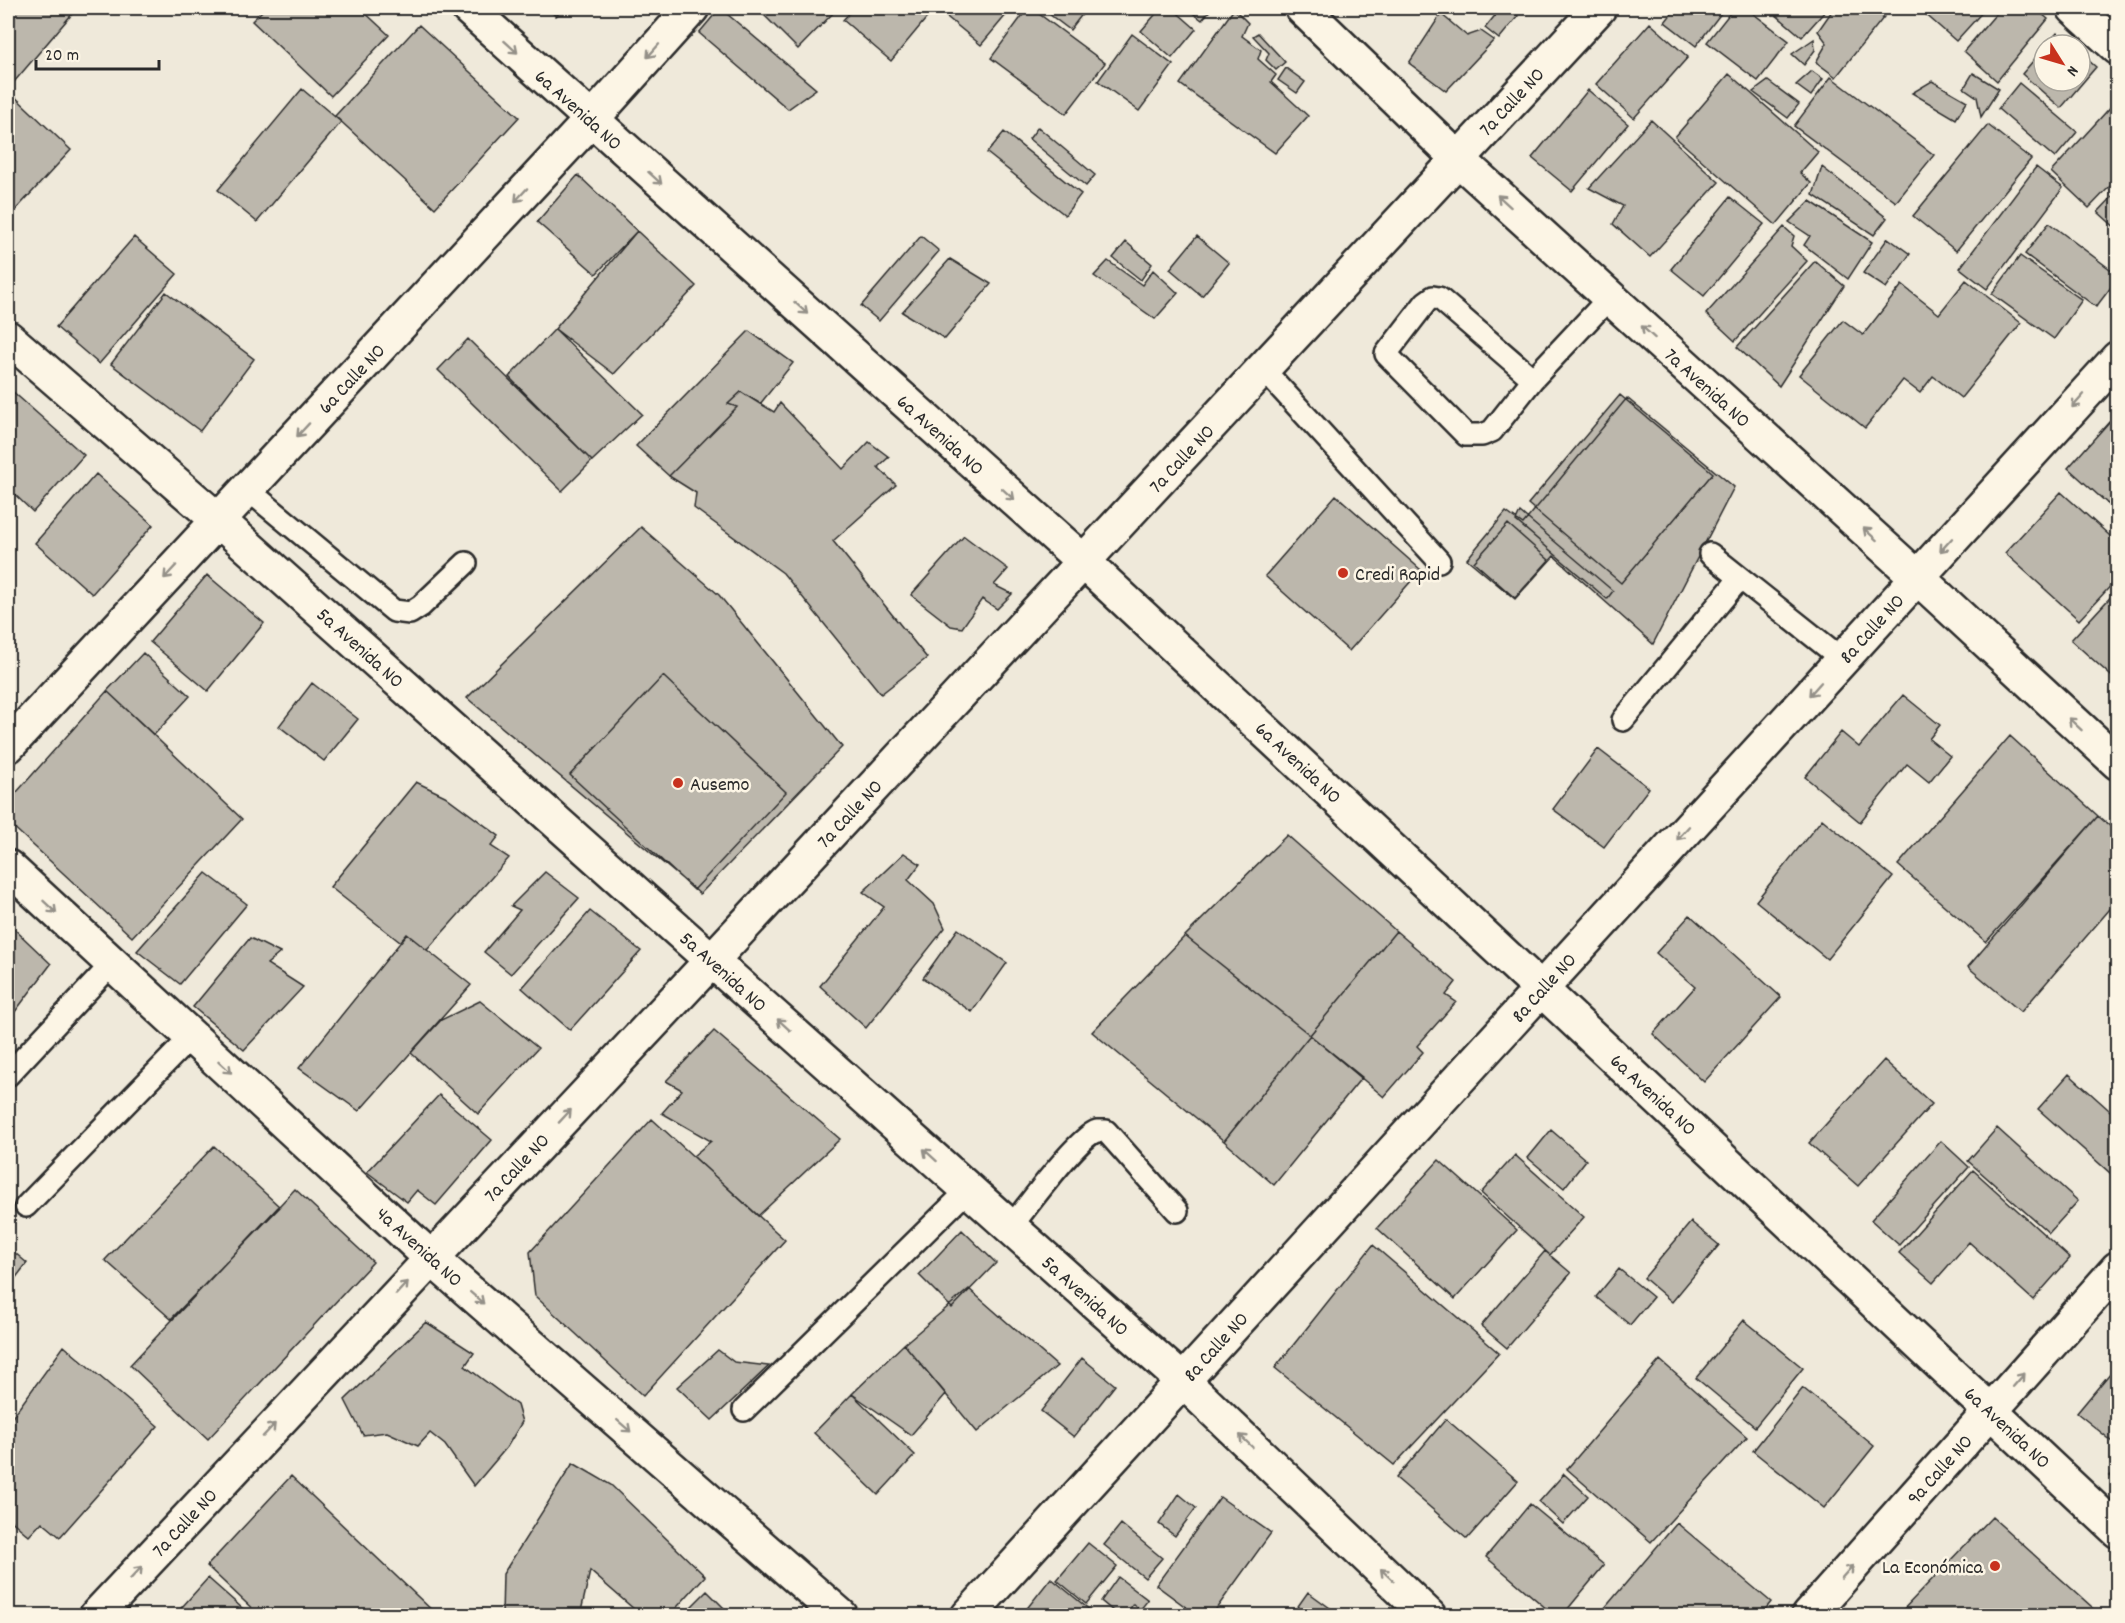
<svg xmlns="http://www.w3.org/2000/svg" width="2125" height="1623" font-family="Dekko,sans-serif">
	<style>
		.building { fill: #bcb7ac; stroke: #2b2b2b; stroke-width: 1.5 }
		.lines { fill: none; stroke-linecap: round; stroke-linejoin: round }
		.lane-casing { stroke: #2b2b2b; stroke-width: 26 }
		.street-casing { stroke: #2b2b2b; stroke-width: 38 }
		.secondary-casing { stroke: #2b2b2b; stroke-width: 38 }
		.lane { stroke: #fcf5e5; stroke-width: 21 }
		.street { stroke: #fcf5e5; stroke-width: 33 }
		.secondary { stroke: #fcf5e5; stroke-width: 33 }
		.oneway { stroke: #949088 }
		.poi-dot { fill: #c8321e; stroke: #fcf5e5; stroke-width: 2 }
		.labels { text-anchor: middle; stroke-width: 5; stroke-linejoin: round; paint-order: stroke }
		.street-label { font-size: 20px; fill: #2b2b2b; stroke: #fcf5e5 }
		.poi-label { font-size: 20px; fill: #2b2b2b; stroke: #fcf5e5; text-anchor: start }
	</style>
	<rect width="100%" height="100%" fill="#efe9da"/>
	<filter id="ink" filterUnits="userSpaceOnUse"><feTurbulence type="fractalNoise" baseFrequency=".0167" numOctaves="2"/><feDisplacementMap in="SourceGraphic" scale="12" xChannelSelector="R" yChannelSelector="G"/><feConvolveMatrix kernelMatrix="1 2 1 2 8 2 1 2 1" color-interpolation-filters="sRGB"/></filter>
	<g filter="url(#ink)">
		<path class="building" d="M8 8H64L72 14 8 89Z
			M265 8H360L389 35 331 96 252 21Z
			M546 8H564L556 16Z
			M720 8 816 89 788 109 699 33Z
			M757 8H836L837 9 798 49Z
			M854 8H935L891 61 843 20Z
			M936 8H1012L981 45Z
			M1028 8H1031L1105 63 1066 114 991 58Z
			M1041 8H1087L1070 30Z
			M1161 8H1172L1196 29 1172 58 1141 31Z
			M1186 8H1212L1202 20Z
			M1501 8H1507L1518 16 1499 39 1485 28Z
			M1676 8H1725L1696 46 1665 22Z
			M1734 8H1746L1789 41 1758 81 1707 42Z
			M1768 8H1828L1802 37Z
			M1834 8H1871L1884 17 1836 77 1816 62 1827 43 1818 31Z
			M1927 8H1986L1956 41 1923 12Z
			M2001 8H2035L2048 19 1997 81 1964 51Z
			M1234 9 1248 23 1242 36 1261 50 1258 59 1276 75 1271 82 1308 116 1275 153 1180 84Z
			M1441 14 1467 36 1481 31 1494 40 1446 91 1409 63Z
			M1650 23 1688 57 1634 118 1596 84Z
			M419 25 519 117 435 208 335 116Z
			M1258 33 1285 62 1276 70 1266 60 1269 53 1253 36Z
			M2057 33 2071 45H2047Z
			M1132 34 1173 65 1139 111 1098 81Z
			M1814 39 1815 50 1804 65 1792 54Z
			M2044 48V81H2080V53L2096 67 2061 108 2022 74Z
			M1286 68 1305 82 1297 93 1278 80Z
			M1812 71 1823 79 1811 96 1796 85Z
			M1973 73 1999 89 1981 117 1977 97 1964 88Z
			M1729 74 1818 152 1800 173 1811 183 1776 225 1675 137Z
			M1831 77 1934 155 1896 202 1794 126Z
			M1768 81 1799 104 1788 118 1753 92Z
			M1932 81 1967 101 1956 119 1912 93Z
			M2019 83 2077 132 2055 158 1998 109Z
			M302 89 341 122 257 222 218 190Z
			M1588 90 1628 124 1572 191 1532 158Z
			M11 93 71 150 8 218V96Z
			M2118 99V178L2089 208 2051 172Z
			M1651 120 1719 182 1650 257 1613 224 1623 206 1589 188Z
			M1988 125 2031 159 1956 251 1913 216Z
			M1038 127 1095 175 1086 186 1029 139Z
			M1004 132 1081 194 1065 215 987 153Z
			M1822 167 1887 218 1874 235 1813 195Z
			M2036 167 2063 188 1987 289 1960 268Z
			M578 175 637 231 596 274 537 222Z
			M2118 191V230L2098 212Z
			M1730 197 1764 224 1704 296 1671 269Z
			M1810 201 1872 242 1848 279 1804 245 1810 236 1789 222Z
			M2049 223 2118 275V278L2096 307 2025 254Z
			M1784 227 1794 236 1791 246 1807 261 1735 341 1706 314Z
			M637 231 696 286 614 374 555 329Z
			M921 236 939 251 879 321 861 306Z
			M1197 236 1229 263 1202 296 1170 269Z
			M134 237 177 274 99 364 56 327Z
			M1888 238 1910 254 1886 288 1863 273Z
			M1126 242 1152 264 1141 280 1113 258Z
			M2020 256 2082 300 2054 339 1992 294Z
			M950 259 991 284 945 339 902 312Z
			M1108 261 1142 285 1153 270 1178 293 1155 319 1094 276Z
			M1815 261 1844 286 1779 386 1737 347Z
			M1966 280 2021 323 1961 398 1933 376 1920 393 1903 380 1865 428 1799 375 1843 320 1863 335 1902 285 1939 314Z
			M166 292 254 359 200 431 111 364Z
			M555 329 642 414 592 461 509 377Z
			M749 331 793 363 760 404 741 392 728 404 737 407 669 476 636 446Z
			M468 339 592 461 562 491 438 370Z
			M11 390 84 455 33 512 8 488V394Z
			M741 392 774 412 780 403 843 469 869 442 889 457 878 467 896 485 833 541 927 658 881 694 783 573 694 508 696 493 669 476 737 407 728 404Z
			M1620 395 1713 473 1621 583 1528 504Z
			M1627 398 1734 487 1653 644 1554 556 1515 599 1467 559 1506 512 1523 524Z
			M2118 412V513L2068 468Z
			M96 474 153 525 92 594 35 543Z
			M2061 492 2118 543V578L2079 620 2005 553Z
			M1336 495 1421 570 1349 651 1265 576Z
			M1520 512 1613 591 1607 599 1516 521Z
			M1508 524 1549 560 1515 598 1474 562Z
			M641 527 719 595 842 747 700 894 467 698Z
			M964 536 1008 569 994 585 1012 594 997 609 982 599 962 628 951 626 911 595Z
			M207 575 264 623 208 691 150 642Z
			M2118 589V682L2071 640Z
			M143 653 190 696 154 735 107 691Z
			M663 676 786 792 694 890 570 775Z
			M312 683 358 719 324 761 279 726Z
			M107 691 242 819 132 937 8 822V802Z
			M1903 695 1940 725 1929 739 1950 756 1929 782 1907 764 1860 822 1805 777 1841 732 1859 747Z
			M2010 736 2098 816 1986 942 1898 865Z
			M1598 749 1649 788 1604 847 1553 809Z
			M416 782 445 796 499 836 491 846 509 858 427 950 407 934 400 942 330 887Z
			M2098 816 2118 833V915L2110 909 2021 1012 1968 967Z
			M1822 819 1893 877 1827 959 1756 901Z
			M1287 835 1396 931 1310 1035 1185 936Z
			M904 853 920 864 908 880 934 904 945 928 866 1028 820 986 884 907 863 892Z
			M545 872 579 898 511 974 484 952 520 910 511 906Z
			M206 873 247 904 180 984 137 951Z
			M590 911 641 951 570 1030 522 988Z
			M1690 915 1781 997 1704 1082 1653 1034 1695 987 1656 953Z
			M8 923 51 964 8 1021Z
			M958 929 1007 963 972 1012 923 978Z
			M1396 931 1456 982 1446 995 1456 1002 1417 1046 1423 1052 1384 1097 1310 1035Z
			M407 934 471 985 359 1111 299 1068Z
			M1185 936 1310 1035 1224 1141 1092 1032Z
			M250 938 280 953 267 964 303 987 244 1050 193 1007Z
			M480 1001 538 1048 478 1114 411 1053 441 1020Z
			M714 1031 840 1139 758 1216 693 1156 711 1141 662 1113 682 1090 666 1081Z
			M1310 1035 1362 1077 1274 1185 1224 1141Z
			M1884 1060 1932 1104 1858 1186 1809 1143Z
			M2069 1074 2118 1118V1180L2038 1109Z
			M439 1095 492 1140 436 1205 417 1190 407 1202 367 1172Z
			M652 1119 785 1240 643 1396 535 1296 530 1252Z
			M1997 1128 2078 1201 2049 1233 1968 1161Z
			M1551 1130 1586 1160 1564 1188 1528 1158Z
			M1941 1141 1969 1167 1899 1245 1871 1220Z
			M214 1146 280 1207 171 1319 105 1260Z
			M1515 1155 1584 1217 1550 1255 1481 1193Z
			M1439 1160 1517 1230 1455 1299 1377 1228Z
			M1973 1170 2070 1258 2033 1300 1969 1242 1933 1283 1899 1253Z
			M295 1189 373 1262 208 1439 130 1365Z
			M1691 1222 1719 1245 1672 1302 1644 1278Z
			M962 1230 996 1263 952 1308 919 1275Z
			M1373 1245 1499 1353 1394 1465 1275 1368Z
			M8 1247 27 1263 8 1288Z
			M1545 1251 1571 1273 1507 1348 1481 1326Z
			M1619 1269 1653 1297 1630 1325 1596 1297Z
			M969 1289 1057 1366 977 1432 904 1344Z
			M1744 1320 1803 1368 1755 1427 1696 1378Z
			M426 1322 474 1353 465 1366 517 1405 522 1422 507 1447 474 1486 445 1445 430 1433 418 1446 387 1432 363 1435 345 1400Z
			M904 1344 946 1394 911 1435 852 1394Z
			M64 1346 158 1426 60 1537 42 1522 29 1536 8 1518V1423Z
			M718 1350 734 1362 769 1366 712 1420 677 1387Z
			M1082 1358 1115 1385 1074 1437 1041 1411Z
			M1660 1360 1747 1437 1651 1542 1567 1469Z
			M2116 1366 2118 1368V1446L2077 1413Z
			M1803 1388 1874 1446 1824 1508 1753 1451Z
			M852 1394 915 1455 878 1495 814 1433Z
			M1446 1419 1518 1481 1467 1539 1396 1478Z
			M573 1463 611 1485 705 1576 669 1616H642L590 1571 580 1616H502L503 1574Z
			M2118 1468V1482L2110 1476Z
			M1564 1474 1588 1496 1563 1524 1539 1502Z
			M291 1476 438 1616H260L207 1566Z
			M1179 1494 1196 1508 1175 1536 1159 1524Z
			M1220 1497 1271 1533 1211 1616H1198L1156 1585Z
			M1530 1504 1604 1565 1562 1616H1555L1486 1557Z
			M1992 1517 2102 1616H1897Z
			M1677 1523 1771 1602 1760 1616H1598Z
			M1121 1524 1162 1558 1145 1578 1104 1545Z
			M1088 1543 1117 1566 1086 1604 1057 1580Z
			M1118 1577 1148 1600 1140 1610 1133 1604 1126 1616H1119L1101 1601Z
			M208 1578 251 1616H174Z
			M1051 1578 1097 1616H1021Z
			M707 1591 732 1616H682Z
			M1308 1592 1341 1616H1291Z"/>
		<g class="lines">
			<g class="lane-casing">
				<path id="lane" d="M1263 369 1439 561
					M1533 379 1439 298 1433 297 1426 302 1386 354 1466 435H1482L1492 431 1533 379 1610 297
					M247 489 394 611 410 613 421 606 466 563
					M1710 554 1842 659
					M1623 720 1740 578
					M8 1075 112 964
					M26 1206 191 1037
					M1011 1227C1024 1210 1080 1135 1097 1131 1098 1131 1105 1131 1106 1131L1177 1211
					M744 1410 969 1189"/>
			</g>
			<g class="street-casing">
				<path id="street" d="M1302 8 1458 159 1917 577 2118 763
					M2074 8 2118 48
					M8 338 218 520 1183 1381 1429 1616
					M8 746 591 120 692 8
					M8 867 431 1258 841 1616
					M1808 1616 2118 1268"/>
			</g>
			<g class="secondary-casing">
				<path id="secondary" d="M468 8 1084 562 1541 989 2118 1531
					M96 1616 712 960 1599 8
					M968 1616 2118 358"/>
			</g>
			<use href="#lane" class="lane"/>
			<use href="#street" class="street"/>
			<use href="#secondary" class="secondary"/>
		</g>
		<defs><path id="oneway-shaft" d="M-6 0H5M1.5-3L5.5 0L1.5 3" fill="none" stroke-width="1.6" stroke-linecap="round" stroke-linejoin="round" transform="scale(1.5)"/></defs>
		<g class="oneway">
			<use href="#oneway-shaft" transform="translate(511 47) rotate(42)"/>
			<use href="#oneway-shaft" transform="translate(653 51) rotate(132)"/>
			<use href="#oneway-shaft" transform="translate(655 178) rotate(42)"/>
			<use href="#oneway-shaft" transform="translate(521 195) rotate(133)"/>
			<use href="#oneway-shaft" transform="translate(1504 201) rotate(-138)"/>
			<use href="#oneway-shaft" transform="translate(801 308) rotate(42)"/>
			<use href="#oneway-shaft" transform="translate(1648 332) rotate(-138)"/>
			<use href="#oneway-shaft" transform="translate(2078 401) rotate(132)"/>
			<use href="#oneway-shaft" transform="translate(303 430) rotate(133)"/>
			<use href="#oneway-shaft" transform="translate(1008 494) rotate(42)"/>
			<use href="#oneway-shaft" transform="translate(1870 534) rotate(-138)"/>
			<use href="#oneway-shaft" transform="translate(1946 545) rotate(132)"/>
			<use href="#oneway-shaft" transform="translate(170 572) rotate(133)"/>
			<use href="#oneway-shaft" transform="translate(1815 689) rotate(132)"/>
			<use href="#oneway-shaft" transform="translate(2075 724) rotate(-137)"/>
			<use href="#oneway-shaft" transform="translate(1683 833) rotate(132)"/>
			<use href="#oneway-shaft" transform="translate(50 907) rotate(43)"/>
			<use href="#oneway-shaft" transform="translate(784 1025) rotate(-138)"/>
			<use href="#oneway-shaft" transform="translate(225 1067) rotate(43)"/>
			<use href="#oneway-shaft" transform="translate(565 1116) rotate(-47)"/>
			<use href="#oneway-shaft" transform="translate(930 1155) rotate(-138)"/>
			<use href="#oneway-shaft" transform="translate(402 1288) rotate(-47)"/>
			<use href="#oneway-shaft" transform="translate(477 1298) rotate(41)"/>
			<use href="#oneway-shaft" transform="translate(2019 1380) rotate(-49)"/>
			<use href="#oneway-shaft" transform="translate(624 1426) rotate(41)"/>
			<use href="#oneway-shaft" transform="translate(269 1430) rotate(-47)"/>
			<use href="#oneway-shaft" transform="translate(1246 1441) rotate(-136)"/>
			<use href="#oneway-shaft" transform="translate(1847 1572) rotate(-48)"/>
			<use href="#oneway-shaft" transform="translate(136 1573) rotate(-47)"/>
			<use href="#oneway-shaft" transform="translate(1387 1575) rotate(-136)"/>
		</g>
	</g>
	<g class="poi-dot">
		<circle cx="1343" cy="573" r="6"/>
		<circle cx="678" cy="783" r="6"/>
		<circle cx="1995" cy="1566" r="6"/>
	</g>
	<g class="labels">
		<g class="street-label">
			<text transform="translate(1511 101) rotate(-47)" y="7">7a Calle NO</text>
			<text transform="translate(579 109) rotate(42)" y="7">6a Avenida NO</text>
			<text transform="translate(351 378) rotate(-47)" y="7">6a Calle NO</text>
			<text transform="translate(1708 387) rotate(42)" y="7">7a Avenida NO</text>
			<text transform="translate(941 434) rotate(42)" y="7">6a Avenida NO</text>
			<text transform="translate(1181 458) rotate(-47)" y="7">7a Calle NO</text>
			<text transform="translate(1871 628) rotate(-48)" y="7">8a Calle NO</text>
			<text transform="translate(361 647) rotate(42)" y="7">5a Avenida NO</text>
			<text transform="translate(1299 762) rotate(43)" y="7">6a Avenida NO</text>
			<text transform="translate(849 813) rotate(-47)" y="7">7a Calle NO</text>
			<text transform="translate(724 971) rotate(42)" y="7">5a Avenida NO</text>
			<text transform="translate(1543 987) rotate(-48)" y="7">8a Calle NO</text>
			<text transform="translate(1654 1094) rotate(43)" y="7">6a Avenida NO</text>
			<text transform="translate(516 1167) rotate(-47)" y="7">7a Calle NO</text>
			<text transform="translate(420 1246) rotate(42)" y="7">4a Avenida NO</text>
			<text transform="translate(1086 1295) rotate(42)" y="7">5a Avenida NO</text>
			<text transform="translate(1215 1346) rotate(-48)" y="7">8a Calle NO</text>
			<text transform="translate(2008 1427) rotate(43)" y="7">6a Avenida NO</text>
			<text transform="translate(1939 1469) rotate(-48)" y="7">9a Calle NO</text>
			<text transform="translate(184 1522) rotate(-47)" y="7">7a Calle NO</text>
		</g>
		<g class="poi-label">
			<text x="1355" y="580">Credi Rapid</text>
			<text x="690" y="790">Ausemo</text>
			<text x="1983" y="1573" text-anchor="end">La Económica</text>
		</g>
	</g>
	<rect width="2125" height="1623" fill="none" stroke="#fcf5e5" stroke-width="30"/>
	<rect x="15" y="15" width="2095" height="1593" fill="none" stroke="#2b2b2b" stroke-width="2" filter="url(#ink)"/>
	<g transform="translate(2062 63) rotate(127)"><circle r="28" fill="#fcf5e5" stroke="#a8a49b" stroke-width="1.5"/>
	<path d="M0-4.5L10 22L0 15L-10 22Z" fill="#c8321e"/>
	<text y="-9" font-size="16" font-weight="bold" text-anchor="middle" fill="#2b2b2b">N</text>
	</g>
	<path d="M36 60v9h123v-9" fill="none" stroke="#2b2b2b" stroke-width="3"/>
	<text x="45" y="60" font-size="18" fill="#2b2b2b" stroke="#fcf5e5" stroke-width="4.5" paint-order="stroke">20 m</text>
</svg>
